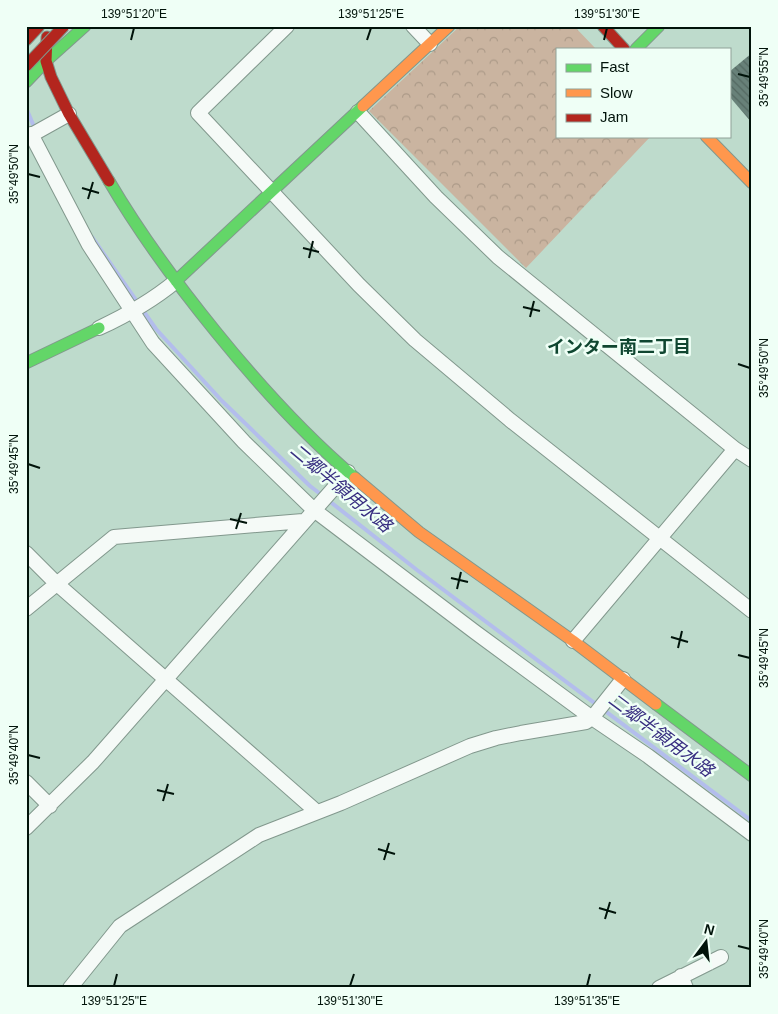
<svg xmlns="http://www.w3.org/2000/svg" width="778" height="1014" font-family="Helvetica,'Noto Sans JP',sans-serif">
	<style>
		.park { fill: url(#park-crowns) }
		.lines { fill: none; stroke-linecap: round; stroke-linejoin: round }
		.stream { stroke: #b3bdec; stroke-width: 4 }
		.building { fill: url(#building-back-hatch) }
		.street-casing { stroke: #82988d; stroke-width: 16 }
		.fast-casing { stroke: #82988d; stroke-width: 13 }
		.slow-casing { stroke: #82988d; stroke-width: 13 }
		.jam-casing { stroke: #82988d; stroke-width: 13 }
		.street { stroke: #f5faf7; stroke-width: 14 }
		.fast { stroke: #63d668; stroke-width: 11 }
		.slow { stroke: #ff974d; stroke-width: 11 }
		.jam { stroke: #b3261e; stroke-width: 11 }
		.jam-bridge-casing { stroke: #82988d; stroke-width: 13; stroke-linecap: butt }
		.jam-bridge { stroke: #b3261e; stroke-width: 11 }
		.ticks { fill: none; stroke: #01130a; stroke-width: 2 }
		.labels { text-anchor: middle; stroke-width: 5; stroke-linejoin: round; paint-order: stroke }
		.neighbourhood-label { font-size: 18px; font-weight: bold; fill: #0f4630; stroke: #effff6 }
		.water-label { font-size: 18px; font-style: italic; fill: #382f81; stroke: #effff6 }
		.neatline { fill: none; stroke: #01130a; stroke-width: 2 }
		.ticks-label { font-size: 12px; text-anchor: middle; fill: #01130a }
	</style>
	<defs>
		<pattern id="park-crowns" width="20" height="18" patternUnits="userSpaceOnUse" patternTransform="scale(1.25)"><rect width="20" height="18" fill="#cab4a0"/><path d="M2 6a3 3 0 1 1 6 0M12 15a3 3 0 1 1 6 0" fill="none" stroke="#ac9a88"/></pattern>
		<pattern id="building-back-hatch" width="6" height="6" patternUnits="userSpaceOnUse" patternTransform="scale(1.25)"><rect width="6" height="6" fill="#688179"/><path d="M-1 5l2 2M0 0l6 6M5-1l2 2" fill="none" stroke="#536861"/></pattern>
	</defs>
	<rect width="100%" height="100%" fill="#bedbcc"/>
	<path class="park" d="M460 26H574L596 49H557V136H651L526 268 369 111Z"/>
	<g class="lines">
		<path class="stream" d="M27 88V110L35 129
			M92 237 138 303
			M142 309 156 329 222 401 310 486 323 496
			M328 500 417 570 752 821"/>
	</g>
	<path class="building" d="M752 53V123L729 96V72Z"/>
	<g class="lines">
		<g class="street-casing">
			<path id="street" d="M287 26 198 113 359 285 415 340 510 420 752 611
				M413 26 430 44
				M358 112 436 197 498 257 735 449 752 460
				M31 134 89 245 153 343 244 442 314 510 475 632 592 718 648 756 752 834
				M26 138 69 114
				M99 328C127 315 152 301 176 281
				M26 553 56 583 317 812
				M26 609 114 537 303 521
				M573 641 735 449
				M26 782 50 806
				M26 828 93 762 348 472
				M681 976 686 988
				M70 988 120 926 259 835 341 803 470 746 496 738 521 733 586 722 592 718 623 679
				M659 988 721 957"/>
		</g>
		<g class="fast-casing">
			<path id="fast" d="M636 49 659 26
				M26 82 46 61 85 26
				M109 181C140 234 177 284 216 332 258 384 303 434 355 478
				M176 281 363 106
				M26 363 99 328
				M656 704 752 776"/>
		</g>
		<g class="slow-casing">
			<path id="slow" d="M363 106 449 26
				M706 136 752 183
				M355 478 419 532 573 641 656 704"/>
		</g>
		<g class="jam-casing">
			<path id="jam" d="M603 26 624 49
				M47 37 46 61 51 77 69 114 109 181
				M26 40 39 26"/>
		</g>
		<use href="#street" class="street"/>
		<use href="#fast" class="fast"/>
		<use href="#slow" class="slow"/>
		<use href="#jam" class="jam"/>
		<g class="jam-bridge-casing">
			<path id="jam-bridge" d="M26 66 64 26"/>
		</g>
		<use href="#jam-bridge" class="jam-bridge"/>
	</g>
	<path class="ticks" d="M131 40 134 28M367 40 371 28M604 40 607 28M738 74 750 77M28 174 40 177M82 188 99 193M88 199 93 182M303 248 319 252M309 258 313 241M523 307 540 311M530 317 534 301M738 364 750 368M28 464 40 468M230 519 247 523M236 529 241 513M451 578 468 582M457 589 461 572M671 637 688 642M678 648 682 631M738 655 750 658M28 755 40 758M157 790 174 794M163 801 168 784M378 849 395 854M384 860 389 843M599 908 616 913M605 919 610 902M738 946 750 949M114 986 117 974M350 986 354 974M587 986 590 974"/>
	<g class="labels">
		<g class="neighbourhood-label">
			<text x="619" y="353">インター南二丁目</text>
		</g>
		<g class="water-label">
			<text transform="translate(341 488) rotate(40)" y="6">二郷半領用水路</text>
			<text transform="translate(661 735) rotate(37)" y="6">二郷半領用水路</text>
		</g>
	</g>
	<rect width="778" height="1014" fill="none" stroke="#effff6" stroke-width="55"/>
	<rect x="556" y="48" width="175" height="90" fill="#effff6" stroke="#90a198"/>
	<rect x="566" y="64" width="25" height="8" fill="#63d668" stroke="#90a198"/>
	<text x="600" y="72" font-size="15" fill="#01130a">Fast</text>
	<rect x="566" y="89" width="25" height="8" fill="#ff974d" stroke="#90a198"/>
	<text x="600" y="98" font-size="15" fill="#01130a">Slow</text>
	<rect x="566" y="114" width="25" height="8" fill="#b3261e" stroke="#90a198"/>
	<text x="600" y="122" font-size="15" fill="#01130a">Jam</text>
	<g transform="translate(706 942) rotate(15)" stroke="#effff6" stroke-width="4" paint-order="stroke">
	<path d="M0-4L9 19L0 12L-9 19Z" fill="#01130a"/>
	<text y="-8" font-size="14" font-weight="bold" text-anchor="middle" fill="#01130a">N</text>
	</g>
	<rect x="28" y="28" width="722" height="958" class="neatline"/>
	<g class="ticks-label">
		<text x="134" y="18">139°51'20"E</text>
		<text x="371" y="18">139°51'25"E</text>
		<text x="607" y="18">139°51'30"E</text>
		<text transform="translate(764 77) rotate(-90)" y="4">35°49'55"N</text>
		<text transform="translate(14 174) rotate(-90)" y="4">35°49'50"N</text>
		<text transform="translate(764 368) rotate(-90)" y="4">35°49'50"N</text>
		<text transform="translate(14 464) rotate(-90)" y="4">35°49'45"N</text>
		<text transform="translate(764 658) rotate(-90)" y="4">35°49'45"N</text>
		<text transform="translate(14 755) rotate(-90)" y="4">35°49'40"N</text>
		<text transform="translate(764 949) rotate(-90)" y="4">35°49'40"N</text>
		<text x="114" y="1005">139°51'25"E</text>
		<text x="350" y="1005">139°51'30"E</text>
		<text x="587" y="1005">139°51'35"E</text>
	</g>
</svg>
